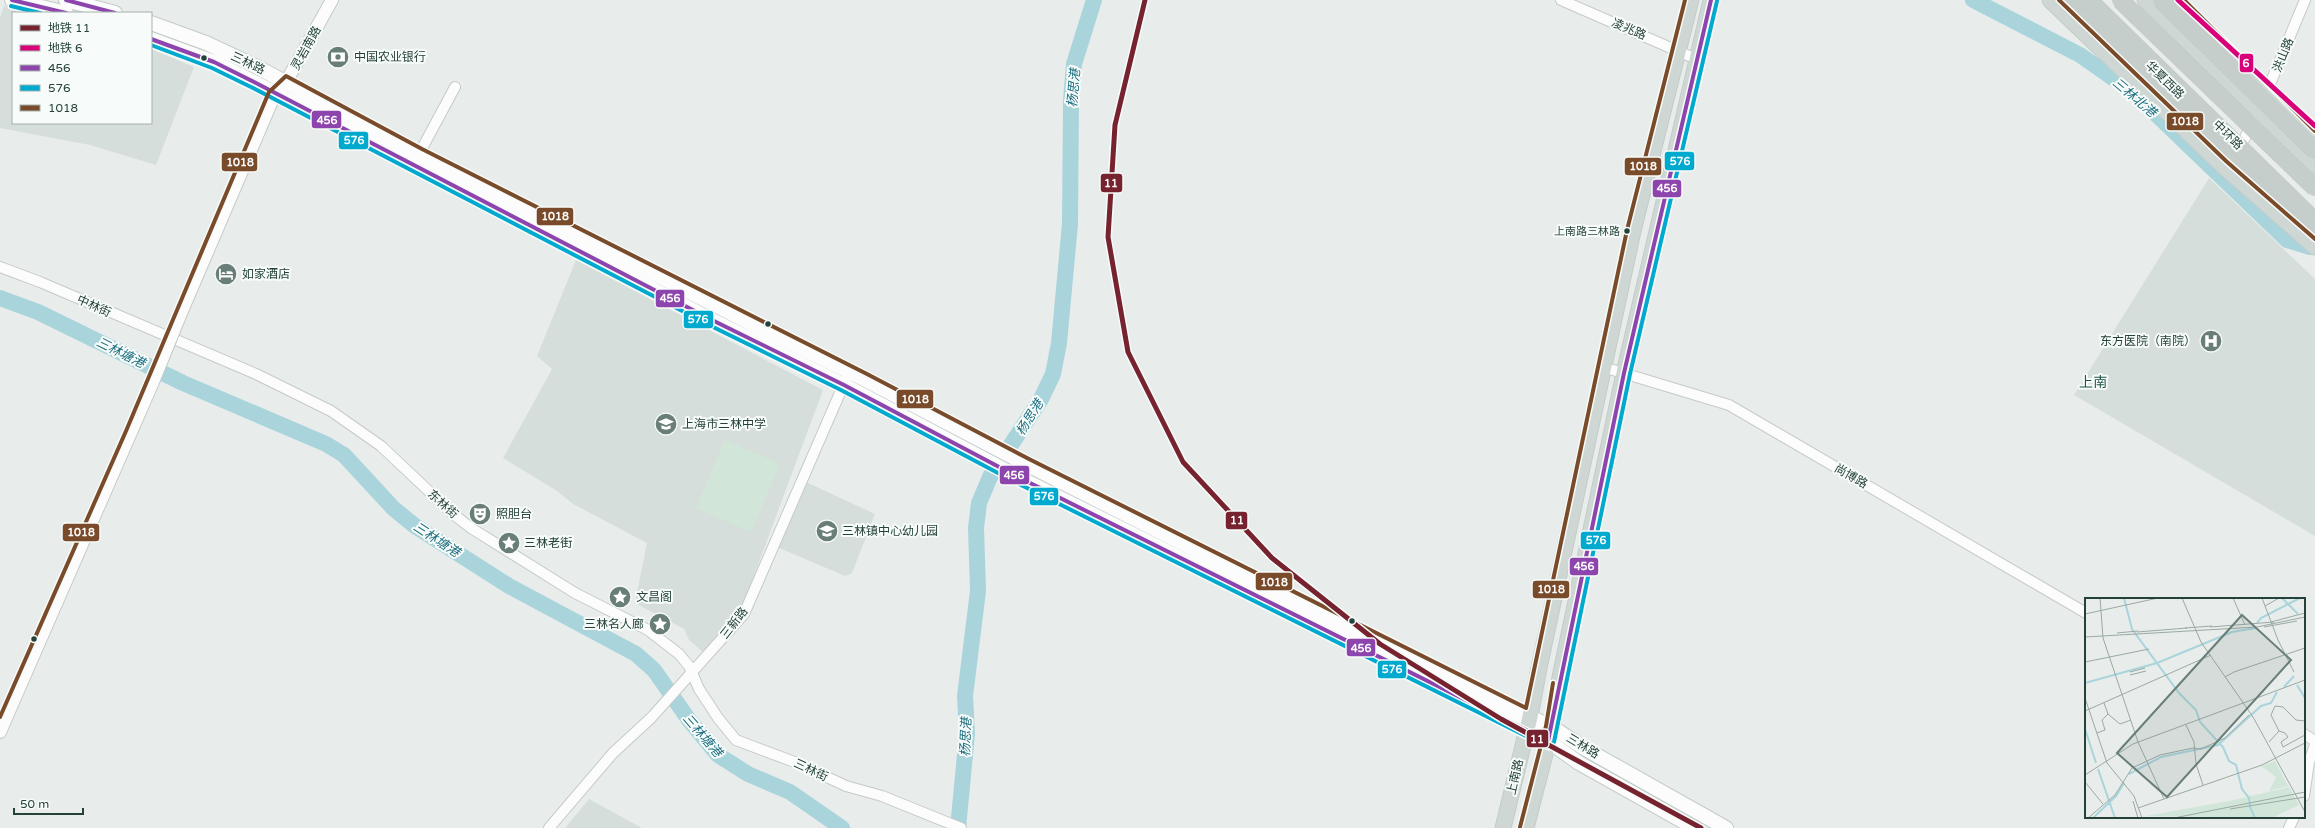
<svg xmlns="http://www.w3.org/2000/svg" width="2315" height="828" font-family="'Varela Round','Noto Sans SC',sans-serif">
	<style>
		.built { fill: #d6dedb }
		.green { fill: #d1e6d8 }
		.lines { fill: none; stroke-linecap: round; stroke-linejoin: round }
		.river { stroke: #a9d4db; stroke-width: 16 }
		.minor-casing { stroke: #c5cac8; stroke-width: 12 }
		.tertiary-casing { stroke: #c5cac8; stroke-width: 14 }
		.secondary-casing { stroke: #c3cbc8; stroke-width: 16 }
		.primary-casing { stroke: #c3ccc9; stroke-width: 17 }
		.trunk-casing { stroke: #c3ccc9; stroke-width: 18 }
		.minor { stroke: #fcfcfc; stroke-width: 10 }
		.tertiary { stroke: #fcfcfc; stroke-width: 12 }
		.secondary { stroke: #fcfcfc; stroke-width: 14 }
		.primary { stroke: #cfd7d5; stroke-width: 15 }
		.trunk { stroke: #c6cecc; stroke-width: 16 }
		.tertiary-bridge-casing { stroke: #c5cac8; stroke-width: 14; stroke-linecap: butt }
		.trunk-bridge-casing { stroke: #c3ccc9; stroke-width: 18; stroke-linecap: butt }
		.tertiary-bridge { stroke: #fcfcfc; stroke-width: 12 }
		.trunk-bridge { stroke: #c6cecc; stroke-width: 16 }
		.bus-1-casing { stroke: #f7fbf9; stroke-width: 7 }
		.bus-2-casing { stroke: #f7fbf9; stroke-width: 7 }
		.bus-3-casing { stroke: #f7fbf9; stroke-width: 7 }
		.bus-1 { stroke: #8e44ad; stroke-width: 4 }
		.bus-2 { stroke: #00a9ce; stroke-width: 4 }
		.bus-3 { stroke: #7a4b2a; stroke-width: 4 }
		.metro-1-casing { stroke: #f7fbf9; stroke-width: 8 }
		.metro-2-casing { stroke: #f7fbf9; stroke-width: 8 }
		.metro-1 { stroke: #76232f; stroke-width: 5 }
		.metro-2 { stroke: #d9017a; stroke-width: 5 }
		.bus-dot { fill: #24423a; stroke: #f7fbf9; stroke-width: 1.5 }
		.labels { text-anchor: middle; stroke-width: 4; stroke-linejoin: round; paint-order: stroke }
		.bus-label { font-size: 11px; fill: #24423a; stroke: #f7fbf9; text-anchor: end }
		.street-label { font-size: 12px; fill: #24423a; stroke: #f7fbf9 }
		.poi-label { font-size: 12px; fill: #24423a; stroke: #f7fbf9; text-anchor: start }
		.water-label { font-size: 13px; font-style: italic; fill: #1c6f80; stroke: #f7fbf9 }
		.quarter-label { font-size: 14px; fill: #1f5548; stroke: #f7fbf9 }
		.inset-river { fill: none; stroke: #a9d4db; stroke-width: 2 }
		.inset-road { fill: none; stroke: #9aa9a4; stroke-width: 1 }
		.view { fill: #697e78; fill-opacity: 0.15; stroke: #697e78; stroke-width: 2 }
		.inset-edge { fill: none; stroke: #24423a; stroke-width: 2 }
		.line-badge { stroke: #f7fbf9; stroke-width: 1.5 }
		.badge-label { font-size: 11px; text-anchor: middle; font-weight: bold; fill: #fff }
	</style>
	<rect width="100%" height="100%" fill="#e8edeb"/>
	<path class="built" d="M4 6 26 13H13V123H151V49L194 67 156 165 90 145 0 128V18Z
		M2209 178 2315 279V536L2074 395Z
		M576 260 823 390 742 608 704 653 689 640 684 629 635 603 647 543 573 504 557 491 503 458 552 369 537 356Z
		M806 482 875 514 852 573 845 576 779 548Z
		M589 799 642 828H565Z"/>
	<path class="green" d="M725 440 780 464 751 532 696 508Z"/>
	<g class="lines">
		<path class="river" d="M1973 0 2080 55 2133 92 2287 240 2310 247 2315 245
			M0 298 38 312 183 383 326 444 344 455 393 508 415 526 509 586 636 654 654 670 689 720 718 755 748 774 790 792 842 828
			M958 828 967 734 965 696 978 591 976 528 979 503 990 477 1041 399 1053 374 1059 343 1070 224 1071 101 1074 64 1094 0"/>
		<g class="minor-casing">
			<path id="minor" d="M1561 0 1696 59
				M2265 96 2305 0
				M2238 152 2253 121
				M419 154 455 87
				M0 267 40 282 256 374 331 411 381 446 453 514 471 528 575 593 648 630 679 654 689 666 699 689 718 718 736 740 797 763 846 786 882 796 961 828
				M1603 367 1729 405 2086 613
				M2304 734 2315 741
				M2304 796 2309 762 2315 745
				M549 828 613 753 651 718 744 614 846 379
				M2289 828 2294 817"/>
		</g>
		<g class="tertiary-casing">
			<path id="tertiary" d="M179 318 275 94 286 82 332 0
				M0 732 153 382"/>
		</g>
		<g class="secondary-casing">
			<path id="secondary" d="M12 0 66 13
				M66 0 115 13
				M151 23 206 43 257 67 419 154 764 330 864 379 1026 464 1505 706 1552 727 1582 747 1726 828
				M151 39 214 62 256 83 714 321 844 385 1018 477 1526 730 1548 741 1579 763 1695 828"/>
		</g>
		<g class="primary-casing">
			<path id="primary" d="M2050 0 2222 165 2315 247
				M2145 0 2315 166
				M2175 0 2315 139
				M1503 828 1530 717 1539 668 1633 231 1691 0
				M1526 828 1552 727 1560 677 1624 373 1711 0"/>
		</g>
		<g class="trunk-casing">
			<path id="trunk" d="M2073 0 2315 233"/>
		</g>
		<use href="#minor" class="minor"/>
		<use href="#tertiary" class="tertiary"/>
		<use href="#secondary" class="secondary"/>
		<use href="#primary" class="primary"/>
		<use href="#trunk" class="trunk"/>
		<g class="tertiary-bridge-casing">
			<path id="tertiary-bridge" d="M153 382 179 318"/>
		</g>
		<g class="trunk-bridge-casing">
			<path id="trunk-bridge" d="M2089 0 2315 221
				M2120 0 2315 188
				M2161 0 2315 151"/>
		</g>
		<use href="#tertiary-bridge" class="tertiary-bridge"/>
		<use href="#trunk-bridge" class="trunk-bridge"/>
		<g class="bus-1-casing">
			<path id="bus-1" d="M12 0 66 13
				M66 0 115 13
				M151 39 214 62 256 83 714 321 844 385 1018 477 1548 741 1624 373 1711 0"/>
		</g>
		<g class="bus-2-casing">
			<path id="bus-2" d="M11 6 40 13
				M151 45 212 68 253 88 711 326 841 390 1015 482 1548 747 1554 742 1630 374 1717 1"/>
		</g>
		<g class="bus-3-casing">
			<path id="bus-3" d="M2059 0 2226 161 2315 239
				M2184 0 2315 131
				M0 717 126 431 269 92 286 76 422 149 867 374 1029 459 1526 708 1627 230 1685 0
				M1520 827 1546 726 1553 683"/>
		</g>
		<use href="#bus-1" class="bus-1"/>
		<use href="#bus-2" class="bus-2"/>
		<use href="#bus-3" class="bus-3"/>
		<g class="metro-1-casing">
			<path id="metro-1" d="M1145 0 1115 125 1108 237 1128 352 1183 462 1272 558 1380 644 1501 719 1701 828"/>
		</g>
		<g class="metro-2-casing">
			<path id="metro-2" d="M2178 0 2315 126"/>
		</g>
		<use href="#metro-1" class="metro-1"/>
		<use href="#metro-2" class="metro-2"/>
	</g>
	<defs>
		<g id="bank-disc" transform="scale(1.15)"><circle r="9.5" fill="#697e78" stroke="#f7fbf9"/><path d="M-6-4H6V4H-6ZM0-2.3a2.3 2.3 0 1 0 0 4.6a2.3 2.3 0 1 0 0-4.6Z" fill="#fff"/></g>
		<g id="hotel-disc" transform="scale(1.15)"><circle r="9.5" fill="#697e78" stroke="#f7fbf9"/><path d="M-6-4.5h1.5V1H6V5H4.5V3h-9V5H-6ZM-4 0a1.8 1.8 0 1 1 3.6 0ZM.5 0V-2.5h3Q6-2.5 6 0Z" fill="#fff"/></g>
		<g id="hospital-disc" transform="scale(1.15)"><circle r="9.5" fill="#697e78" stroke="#f7fbf9"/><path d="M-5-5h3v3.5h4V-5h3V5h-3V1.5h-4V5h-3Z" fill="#fff"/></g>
		<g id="school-disc" transform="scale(1.15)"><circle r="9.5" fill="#697e78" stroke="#f7fbf9"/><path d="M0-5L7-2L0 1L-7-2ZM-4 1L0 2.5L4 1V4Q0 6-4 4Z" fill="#fff"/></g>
		<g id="theatre-disc" transform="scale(1.15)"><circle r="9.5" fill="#697e78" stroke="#f7fbf9"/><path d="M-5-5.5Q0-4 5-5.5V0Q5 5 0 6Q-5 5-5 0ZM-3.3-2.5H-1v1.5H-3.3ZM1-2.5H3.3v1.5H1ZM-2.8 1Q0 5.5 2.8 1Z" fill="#fff"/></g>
		<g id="sight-disc" transform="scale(1.15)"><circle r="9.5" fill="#697e78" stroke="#f7fbf9"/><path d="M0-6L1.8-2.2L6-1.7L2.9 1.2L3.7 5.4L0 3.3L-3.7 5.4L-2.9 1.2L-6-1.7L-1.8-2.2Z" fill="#fff"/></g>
	</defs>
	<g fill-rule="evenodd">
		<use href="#bank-disc" x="338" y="57"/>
		<use href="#hotel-disc" x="226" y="274"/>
		<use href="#hospital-disc" x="2211" y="341"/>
		<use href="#school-disc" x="666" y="424"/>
		<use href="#theatre-disc" x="480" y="514"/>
		<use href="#school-disc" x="827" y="531"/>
		<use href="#sight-disc" x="509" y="543"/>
		<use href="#sight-disc" x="620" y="597"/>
		<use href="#sight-disc" x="660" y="624"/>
	</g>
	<g class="bus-dot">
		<circle cx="204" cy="58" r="3.5"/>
		<circle cx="1627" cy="231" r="3.5"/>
		<circle cx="768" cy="324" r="3.5"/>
		<circle cx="1352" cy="621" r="3.5"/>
		<circle cx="34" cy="639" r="3.5"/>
	</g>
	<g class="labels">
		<g class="bus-label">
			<text x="1620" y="235">上南路三林路</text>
		</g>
		<g class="street-label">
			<text transform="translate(1629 29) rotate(23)" y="4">凌兆路</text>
			<text transform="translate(306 48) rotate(-61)" y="4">灵岩南路</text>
			<text transform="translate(2283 55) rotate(-68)" y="4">洪山路</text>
			<text transform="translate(248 63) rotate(25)" y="4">三林路</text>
			<text transform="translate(2165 80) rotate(44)" y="4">华夏西路</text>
			<text transform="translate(2228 135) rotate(44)" y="4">中环路</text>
			<text transform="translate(94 306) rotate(24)" y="4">中林街</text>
			<text transform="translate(1851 476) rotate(30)" y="4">尚博路</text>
			<text transform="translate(443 504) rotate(42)" y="4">东林街</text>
			<text transform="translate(734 623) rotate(-52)" y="4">三新路</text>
			<text transform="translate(1583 746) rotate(31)" y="4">三林路</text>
			<text transform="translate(811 770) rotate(25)" y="4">三林街</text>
			<text transform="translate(1515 777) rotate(-77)" y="4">上南路</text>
		</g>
		<g class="poi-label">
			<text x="354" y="61">中国农业银行</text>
			<text x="242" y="278">如家酒店</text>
			<text x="2196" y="345" text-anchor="end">东方医院（南院）</text>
			<text x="682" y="428">上海市三林中学</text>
			<text x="496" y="518">照胆台</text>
			<text x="842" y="535">三林镇中心幼儿园</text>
			<text x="524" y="547">三林老街</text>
			<text x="636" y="601">文昌阁</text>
			<text x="644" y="628" text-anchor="end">三林名人廊</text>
		</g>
		<g class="water-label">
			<text transform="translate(1073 88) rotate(-85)" y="5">杨思港</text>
			<text transform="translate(2135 97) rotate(40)" y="5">三林北港</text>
			<text transform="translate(121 352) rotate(26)" y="5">三林塘港</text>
			<text transform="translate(1029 417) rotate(-58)" y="5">杨思港</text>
			<text transform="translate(437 539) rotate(33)" y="5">三林塘港</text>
			<text transform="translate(703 735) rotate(49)" y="5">三林塘港</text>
			<text transform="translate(965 737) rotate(-88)" y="5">杨思港</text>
		</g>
		<g class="quarter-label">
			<text x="2093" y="387">上南</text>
		</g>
	</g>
	<g transform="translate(2085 598)">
		<rect width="220" height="220" fill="#e8edeb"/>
		<path d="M190 163 203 188 184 193 191 179 176 168ZM204 189 214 207 187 220 61 218 149 202Z" fill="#d1e6d8"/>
		<path class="inset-river" d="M39 0 47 31 94 95 111 112 115 124 138 149 144 163 151 167 157 191 164 200 165 209 170 220M197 0 213 16M172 25 176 20 215 0M0 85 72 65 147 34 171 30M212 87 220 100M199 89 209 78M0 131 11 165M13 171 30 220M44 176 76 159 133 147 176 108 186 105 192 94M8 220 31 198 39 185"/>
		<path class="inset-road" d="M15 0 18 40 53 144 79 201M97 0 116 44 168 119 220 214M148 0 160 27M177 0 193 42 209 74M180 8 194 0M0 16 73 0M186 24 220 15M125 29 189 24M179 29 212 23M100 30 127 28M52 34 102 30M32 35 53 33M0 39 172 29 220 19M0 64 64 51M45 74 60 70M45 77 61 73M140 79 149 74 220 50M0 100 22 165 49 198 57 220M0 113 126 57M23 116 35 126 46 122M101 127 109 144 111 166 118 187M194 133 186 117 190 108 198 109 211 122 220 123M194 133 200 135 203 139 196 144 198 149 220 137M12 135 20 132 17 122 23 116 19 105M184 144 194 133M0 177 48 146 220 82M0 184 18 206M48 203 53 220M53 210 177 167 220 145M145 211 220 199M3 220 30 197 47 170 75 157 108 150 116 151 140 140 164 117M89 220 220 194"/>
		<path class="view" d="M157 17 206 62 82 199 32 155Z"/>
		<rect width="220" height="220" class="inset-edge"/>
	</g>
	<g class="line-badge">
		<rect x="2239" y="53" width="15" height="20" rx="4" fill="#d9017a"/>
		<rect x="311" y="110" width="31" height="19" rx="4" fill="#8e44ad"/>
		<rect x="2166" y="112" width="38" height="19" rx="4" fill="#7a4b2a"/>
		<rect x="338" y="131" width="31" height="19" rx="4" fill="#00a9ce"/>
		<rect x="1664" y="151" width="31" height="20" rx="4" fill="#00a9ce"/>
		<rect x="221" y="152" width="37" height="20" rx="4" fill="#7a4b2a"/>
		<rect x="1624" y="157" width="38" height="19" rx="4" fill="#7a4b2a"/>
		<rect x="1100" y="173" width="23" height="20" rx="4" fill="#76232f"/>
		<rect x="1652" y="179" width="30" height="19" rx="4" fill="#8e44ad"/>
		<rect x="536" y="207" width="38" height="19" rx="4" fill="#7a4b2a"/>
		<rect x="655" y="289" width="30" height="19" rx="4" fill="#8e44ad"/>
		<rect x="683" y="310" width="31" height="19" rx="4" fill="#00a9ce"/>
		<rect x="896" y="389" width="38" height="20" rx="4" fill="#7a4b2a"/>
		<rect x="999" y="465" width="31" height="20" rx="4" fill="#8e44ad"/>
		<rect x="1029" y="487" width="30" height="19" rx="4" fill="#00a9ce"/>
		<rect x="1225" y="511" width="23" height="19" rx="4" fill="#76232f"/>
		<rect x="62" y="523" width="38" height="19" rx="4" fill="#7a4b2a"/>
		<rect x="1580" y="531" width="31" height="19" rx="4" fill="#00a9ce"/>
		<rect x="1569" y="557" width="30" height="19" rx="4" fill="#8e44ad"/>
		<rect x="1255" y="572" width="38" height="19" rx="4" fill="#7a4b2a"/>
		<rect x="1532" y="580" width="38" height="19" rx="4" fill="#7a4b2a"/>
		<rect x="1346" y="638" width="30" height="19" rx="4" fill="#8e44ad"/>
		<rect x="1377" y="660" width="30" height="19" rx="4" fill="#00a9ce"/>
		<rect x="1526" y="729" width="23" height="19" rx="4" fill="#76232f"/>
	</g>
	<g class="badge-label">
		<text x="2246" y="67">6</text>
		<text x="327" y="124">456</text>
		<text x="2185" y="125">1018</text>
		<text x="354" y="144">576</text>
		<text x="1680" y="165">576</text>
		<text x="240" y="166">1018</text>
		<text x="1643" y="170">1018</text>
		<text x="1111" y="187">11</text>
		<text x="1667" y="192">456</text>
		<text x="555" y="220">1018</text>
		<text x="670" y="302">456</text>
		<text x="698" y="323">576</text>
		<text x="915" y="403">1018</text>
		<text x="1014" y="479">456</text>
		<text x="1044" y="500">576</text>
		<text x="1237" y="524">11</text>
		<text x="81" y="536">1018</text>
		<text x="1596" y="544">576</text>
		<text x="1584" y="570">456</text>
		<text x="1274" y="586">1018</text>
		<text x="1551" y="593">1018</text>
		<text x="1361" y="652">456</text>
		<text x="1392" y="673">576</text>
		<text x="1537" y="743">11</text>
	</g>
	<rect x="12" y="12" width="140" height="112" fill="#f7fbf9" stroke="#a3b1ad"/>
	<rect x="20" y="25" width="20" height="6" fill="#76232f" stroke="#a3b1ad"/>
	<text x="48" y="32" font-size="12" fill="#24423a">地铁 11</text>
	<rect x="20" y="45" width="20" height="6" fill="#d9017a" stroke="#a3b1ad"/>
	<text x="48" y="52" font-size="12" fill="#24423a">地铁 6</text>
	<rect x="20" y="65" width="20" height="6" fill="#8e44ad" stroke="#a3b1ad"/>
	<text x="48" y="72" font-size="12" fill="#24423a">456</text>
	<rect x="20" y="85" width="20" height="6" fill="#00a9ce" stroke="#a3b1ad"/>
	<text x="48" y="92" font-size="12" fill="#24423a">576</text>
	<rect x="20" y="105" width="20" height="6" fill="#7a4b2a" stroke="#a3b1ad"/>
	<text x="48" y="112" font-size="12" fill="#24423a">1018</text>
	<path d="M14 808v6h69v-6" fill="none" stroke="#24423a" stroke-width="2"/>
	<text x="20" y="808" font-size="12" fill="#24423a" stroke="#f7fbf9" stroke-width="3" paint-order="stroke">50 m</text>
</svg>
